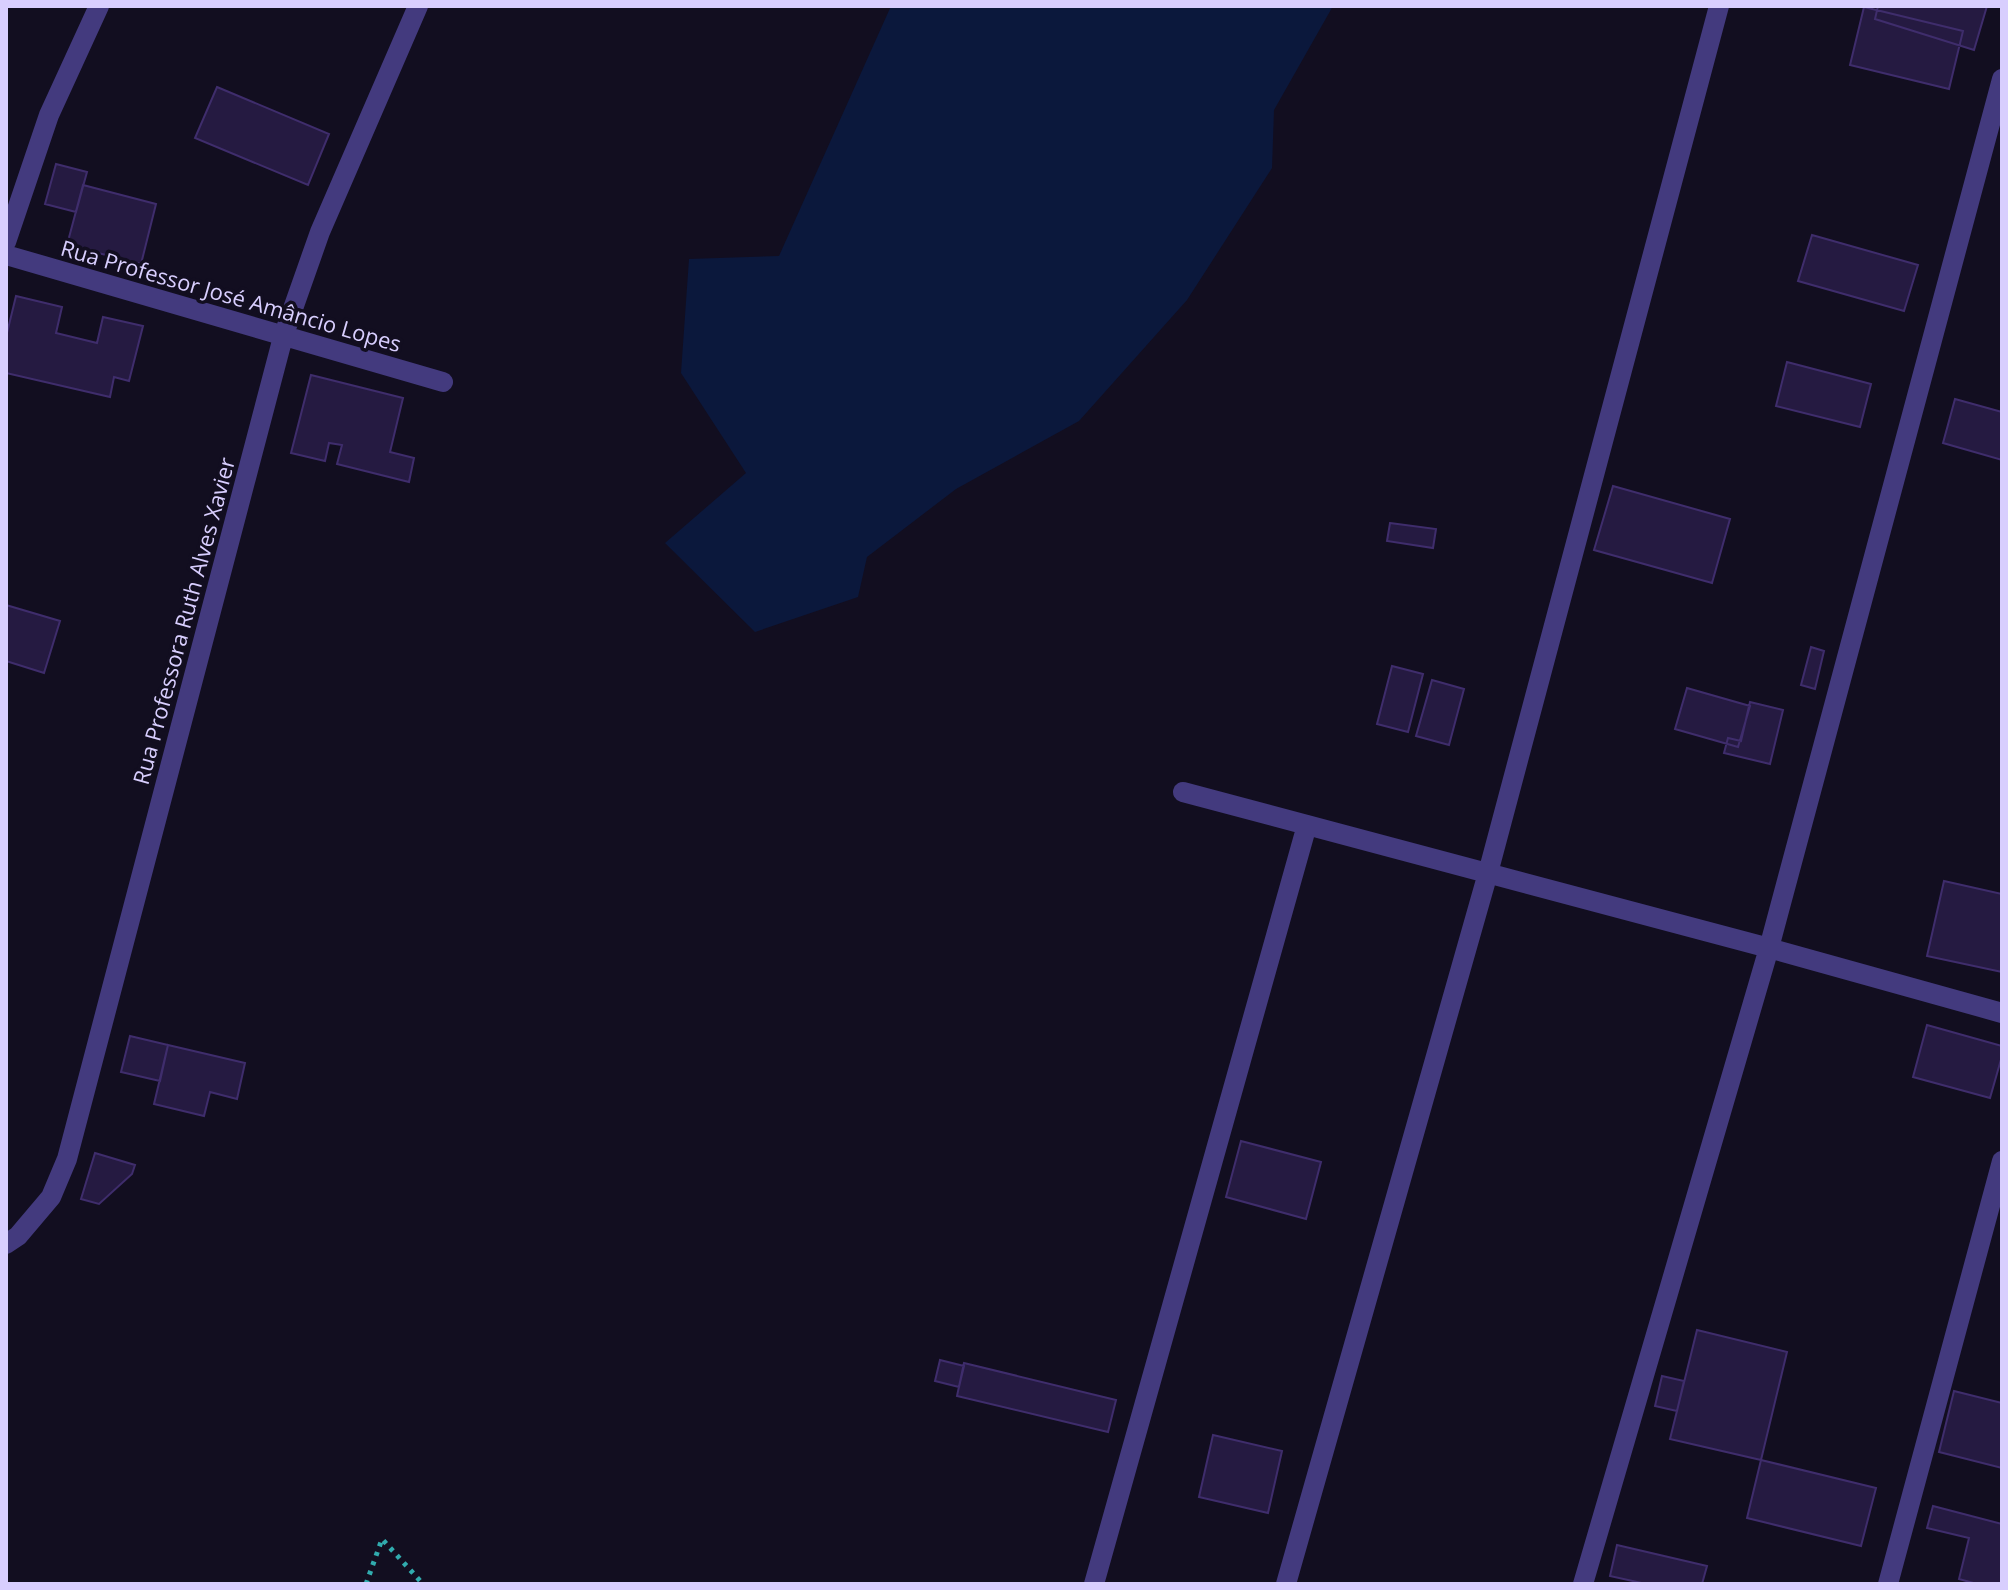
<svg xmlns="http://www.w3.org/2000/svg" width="2008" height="1590" font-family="'Open Sans',sans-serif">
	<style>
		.water { fill: #0b183c }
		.building { fill: #251a41; stroke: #3f2d6c; stroke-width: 2 }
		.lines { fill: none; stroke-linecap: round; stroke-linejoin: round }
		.path { stroke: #31abae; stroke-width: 5; stroke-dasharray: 4 6; stroke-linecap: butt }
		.minor { stroke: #433a7e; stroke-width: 20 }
		.labels { text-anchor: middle; stroke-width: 7; stroke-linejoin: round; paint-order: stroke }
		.street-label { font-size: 22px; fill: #d8cefe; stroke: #120e20 }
	</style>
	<rect width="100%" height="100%" fill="#120e20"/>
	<path class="water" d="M891 6H1333L1274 110 1272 168 1187 300 1079 421 956 489 867 557 858 597 755 632 665 543 746 473 681 373 689 259 779 256Z"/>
	<path class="building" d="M1878 6H1987L1974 50 1875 19Z
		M1864 7 1963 31 1949 89 1850 65Z
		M217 87 329 134 308 185 195 138Z
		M56 164 87 172 76 212 45 204Z
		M83 185 156 204 141 264 67 245Z
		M1812 235 1918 265 1904 311 1798 281Z
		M16 296 62 307 56 333 97 343 103 317 143 326 129 381 114 377 110 397 6 373V337Z
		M1787 362 1871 384 1860 427 1776 406Z
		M311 375 403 398 390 452 414 458 409 482 337 464 342 445 329 443 325 461 291 453Z
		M1955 399 2002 412V460L1943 443Z
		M1613 486 1730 519 1712 583 1594 550Z
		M1390 523 1436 529 1433 548 1387 541Z
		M6 605 60 621 44 673 6 661Z
		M1811 647 1824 651 1815 689 1801 685Z
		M1392 666 1423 674 1408 732 1377 724Z
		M1432 680 1464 689 1449 745 1416 736Z
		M1687 688 1750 706 1738 747 1675 729Z
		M1750 702 1783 710 1770 764 1724 753 1728 738 1741 741Z
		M1944 881 2002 894V972L1927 956Z
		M1927 1025 2002 1046V1056L1990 1098 1913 1077Z
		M130 1036 168 1045 160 1081 121 1072Z
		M168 1045 245 1063 237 1099 210 1092 204 1116 154 1104Z
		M1241 1141 1321 1162 1306 1219 1226 1197Z
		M95 1153 135 1165 132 1174 99 1204 81 1199Z
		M1697 1330 1787 1352 1761 1460 1670 1439Z
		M940 1360 964 1366 959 1387 935 1381Z
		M964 1363 1116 1400 1108 1432 957 1396Z
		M1662 1376 1684 1381 1677 1411 1655 1406Z
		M1954 1391 2002 1403V1468L1939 1452Z
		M1213 1435 1282 1451 1268 1513 1199 1497Z
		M1761 1460 1876 1488 1861 1546 1747 1518Z
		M1933 1506 2002 1524V1584H1977L1959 1579 1969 1538 1927 1528Z
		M1617 1545 1707 1566 1702 1584H1646L1610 1576Z"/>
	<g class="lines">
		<path class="path" d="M366 1584 382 1539 423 1584"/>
		<path class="minor" d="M6 242 49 115 99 6
			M6 255 443 382
			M1183 792 1769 948 2002 1013
			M6 1244 18 1236 51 1197 67 1159 283 337 320 232 418 6
			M1094 1584 1307 825
			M1286 1584 1488 873 1719 6
			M1583 1584 1769 948 2002 79
			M1888 1584 2002 1161"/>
	</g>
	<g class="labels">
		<g class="street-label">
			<text transform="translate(231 296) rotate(16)" y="8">Rua Professor José Amâncio Lopes</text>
			<text transform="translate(184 621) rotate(-75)" y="8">Rua Professora Ruth Alves Xavier</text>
		</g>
	</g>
	<rect width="2008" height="1590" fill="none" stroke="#d8cefe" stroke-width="16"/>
</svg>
